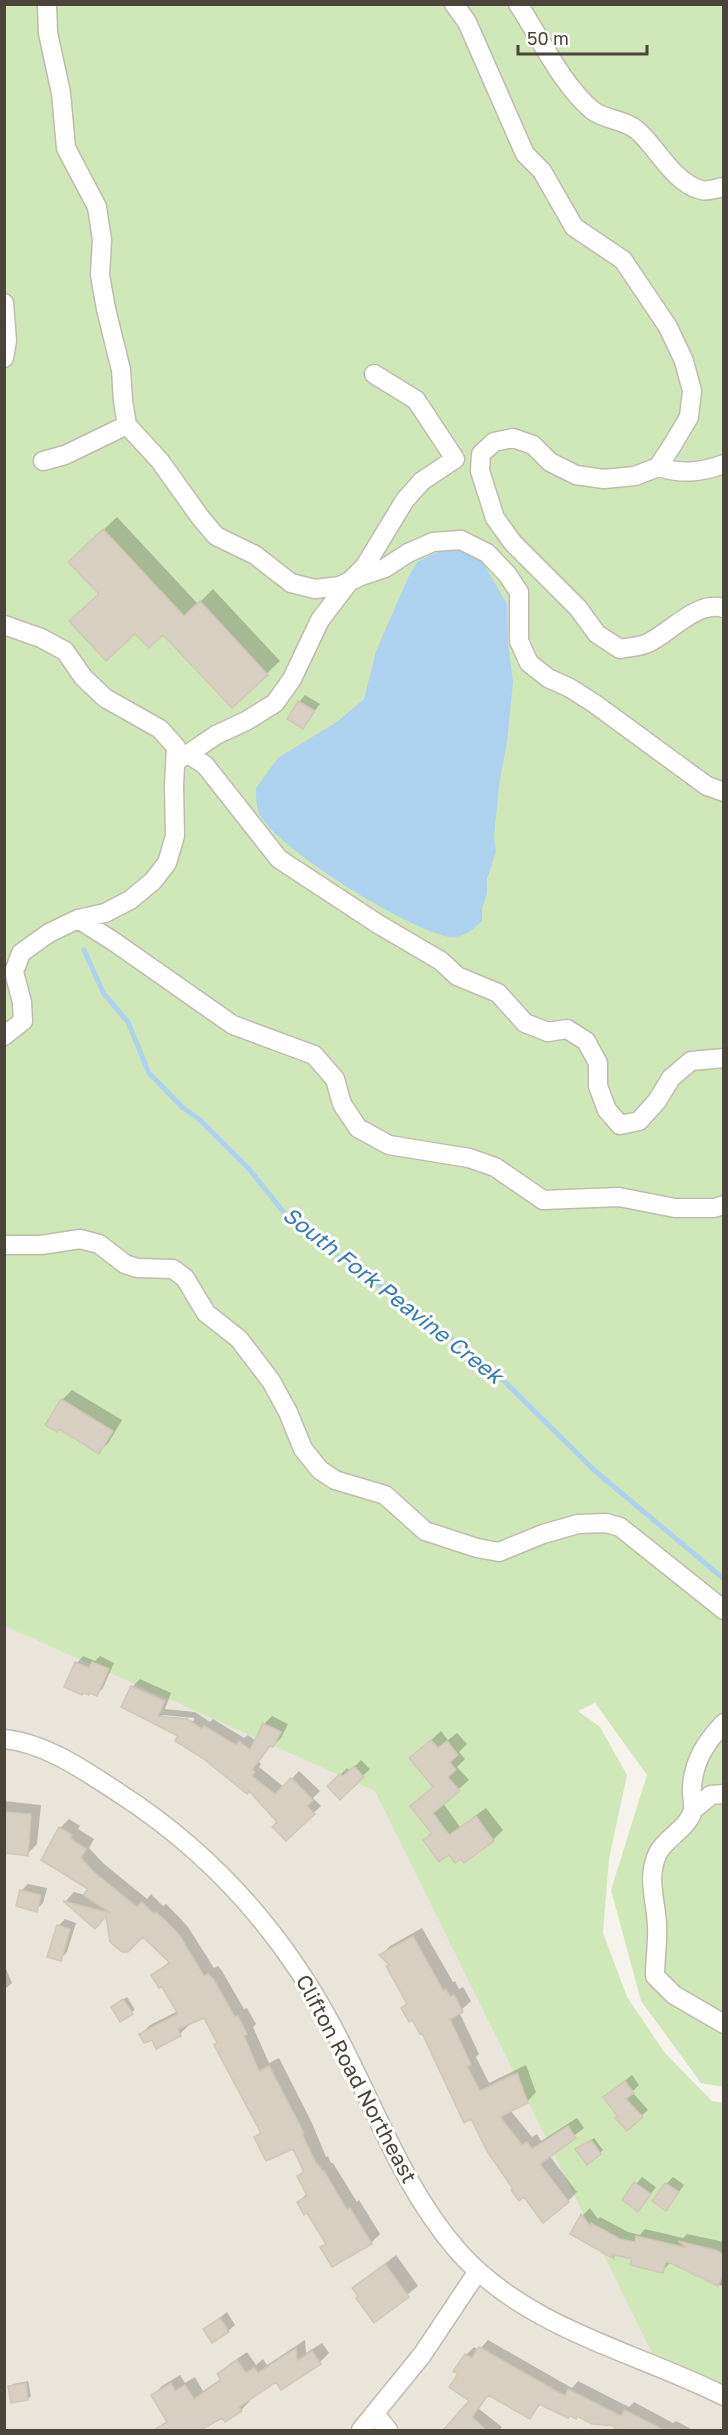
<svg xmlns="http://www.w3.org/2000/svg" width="728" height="2435" font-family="'Golos Text',sans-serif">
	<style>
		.residential { fill: #e9e5da }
		.green { fill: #d0e8b7 }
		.water { fill: #acd2ef }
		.shadow { fill: #0003; fill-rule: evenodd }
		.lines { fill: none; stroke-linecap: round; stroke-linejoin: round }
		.stream { stroke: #acd2ef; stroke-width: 5 }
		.building { fill: #d7cfc2; stroke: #d2c7b5; stroke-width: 1.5 }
		.minor-casing { stroke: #c1bbaf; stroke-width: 21 }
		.minor { stroke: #fff; stroke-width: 18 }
		.labels { text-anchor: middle; stroke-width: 6; stroke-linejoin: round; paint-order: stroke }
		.street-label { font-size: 21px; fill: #4a443a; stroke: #fff }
		.water-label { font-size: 22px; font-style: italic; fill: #347bb5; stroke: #fff }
	</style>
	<rect width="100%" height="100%" fill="#f6f3ec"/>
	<path class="residential" d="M5 1625 377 1790 724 2393 723 2430H5Z"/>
	<path class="green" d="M5 5H723V2087L701 2083 641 2001 611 1890 647 1775 595 1703 578 1711 600 1727 627 1775 609 1859 603 1933 627 1997 665 2053 712 2101 723 2103V2394L654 2357 375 1791 5 1626Z"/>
	<path class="water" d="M450 548 468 552 483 563 507 604 508 643 513 682 507 742 499 785 494 837 496 852 487 879V893L482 908V921C474 929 463 938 451 937 413 933 271 846 258 811 256 804 256 795 256 788L278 758 338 721 364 699 376 651 408 578 417 562 433 554Z"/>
	<path class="shadow" d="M117 517 198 604 213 589 280 661 232 706 163 633 135 632 100 594 83 549Z
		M305 695 320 704 303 727 299 702Z
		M72 1390 122 1420 109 1442 99 1452 60 1428 62 1400Z
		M83 1656 95 1661 100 1656 114 1663 103 1688 97 1694 77 1663Z
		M140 1679 171 1693 165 1709 195 1712 210 1722 213 1719 244 1738 248 1735 256 1741 264 1724 272 1716 288 1724 281 1738 273 1746 271 1745 258 1761 261 1764 259 1767 284 1787 299 1771 320 1791 313 1798 321 1806 286 1839 279 1822 250 1789 181 1735 123 1707 132 1687ZM162 1715 194 1718V1721L165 1718Z
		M441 1731 448 1740 457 1733 467 1744 459 1752 465 1759 457 1767 469 1780 443 1803 460 1827 486 1808 503 1830 493 1840 461 1857 425 1840 432 1832 412 1806 434 1786 411 1758Z
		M361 1760 370 1769 340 1797 329 1786 347 1768 350 1771Z
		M4 1801 41 1805 37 1844 27 1854 4 1844Z
		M69 1819 80 1826 78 1829 94 1839 89 1848 103 1863 147 1899 151 1894 163 1906 166 1904 178 1916 188 1927 214 1968 218 1966 222 1971 244 2009 247 2008 256 2024 253 2027 269 2063 279 2058 312 2123 326 2157 328 2156 331 2163H333L357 2202 359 2200 380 2234 371 2243 322 2247 327 2242 308 2211 299 2202 307 2193 298 2176 304 2170 294 2147 256 2137 261 2132 205 2017 188 2023 189 2025 180 2034 157 2046 153 2038 141 2034 150 2025 178 2011 162 1984 153 1975 170 1961 143 1935 107 1914 95 1927 66 1901 74 1892 85 1895 91 1889 60 1828Z
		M28 1884 47 1888 43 1903 36 1910 22 1890Z
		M65 1919 76 1923 67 1952 60 1959 58 1926Z
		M422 1928 453 1982 455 1981 459 1989 463 1987 471 2001 459 2012 479 2054 476 2057 489 2083 526 2065 536 2092 527 2102 510 2110 532 2137 537 2134 541 2141 577 2118 584 2128 549 2155 577 2192 568 2201 524 2195 514 2189 422 2031 402 2008 408 2003 390 1964 381 1955 390 1946Z
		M4 1964 12 1983 4 1990Z
		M127 1997 135 2010 132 2012 115 2005Z
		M632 2075 639 2085 632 2092 648 2110 641 2116 617 2118 619 2116 612 2091Z
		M594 2138 603 2150 600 2153 577 2149Z
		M642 2177 656 2187 638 2210 624 2199Z
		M673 2177 684 2185 666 2209V2184Z
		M590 2208 598 2219 600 2217 628 2232 640 2235 645 2229 683 2238 687 2234 724 2242V2287L671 2261 663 2271 633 2258 617 2254 614 2257 572 2234 583 2215Z
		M396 2255 418 2286 375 2321 354 2288Z
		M227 2312 235 2325 228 2331 205 2329Z
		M305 2340 306 2353 322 2343 329 2353 320 2362 276 2379 248 2398 250 2401 241 2410 223 2416 198 2430H173L153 2395 162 2386 180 2375 185 2383 195 2377 203 2391 222 2378 219 2374 228 2365 247 2352 256 2365 263 2359 267 2365Z
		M488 2340 572 2388 578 2381 629 2407 634 2402 673 2423 676 2421 693 2430H615L618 2425 541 2404 530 2417 489 2394 479 2409 502 2427 500 2430H456L450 2425 471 2400 460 2374 466 2355 474 2347 479 2350Z
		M28 2381 31 2396 28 2399 10 2387 13 2384Z"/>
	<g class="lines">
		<path class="stream" d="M84 950 104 994 128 1022 149 1073 183 1108 198 1118 249 1169 286 1215 333 1252 426 1318 502 1379 594 1470 724 1579"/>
	</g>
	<path class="building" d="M103 529 184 616 200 601 268 675 232 708 163 635 149 648 135 634 106 661 69 621 99 594 68 562Z
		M298 701 315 711 303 729 287 719Z
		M61 1399 113 1431 99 1454 59 1429 57 1432 45 1425Z
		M75 1662 89 1668 92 1662 109 1669 97 1696 90 1693 89 1695 83 1693 82 1695 64 1687Z
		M131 1686 165 1701 158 1716 187 1719 202 1729 204 1726 236 1745 239 1741 250 1750 263 1723 281 1732 273 1747 270 1746 252 1770 255 1772 252 1776 275 1794 291 1778 313 1800 307 1806 315 1814 286 1841 272 1827 277 1822 249 1791 247 1794 204 1759 175 1741 178 1736 121 1707Z
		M431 1740 438 1748 447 1741 458 1755 450 1762 456 1770 448 1777 460 1791 433 1813 449 1835 476 1816 494 1841 464 1863 461 1859 455 1863 449 1855 439 1862 423 1840 432 1834 410 1806 433 1787 409 1758Z
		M354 1766 364 1777 340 1800 327 1786 340 1774 343 1776Z
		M4 1812 31 1814 28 1856 5 1853Z
		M59 1827 72 1835 70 1838 86 1849 81 1858 94 1872 137 1907 142 1902 154 1914 156 1912 169 1924 180 1936 204 1976 208 1974 214 1980 235 2017 238 2016 247 2034 244 2036 259 2071 269 2066 304 2133 302 2134 317 2165 318 2164 322 2171H324L347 2210 350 2208 372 2244 332 2267 320 2247 326 2244 307 2213 304 2215 297 2202 307 2196 297 2176 304 2172 293 2149 266 2161 254 2137 261 2133 214 2045 217 2043 204 2018 178 2029 181 2036 156 2049 152 2040 144 2043 139 2034 178 2014 162 1987 159 1988 151 1975 170 1963 143 1937 128 1952H122L110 1942 106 1916 95 1929 63 1901 111 1913 83 1895 88 1889 41 1860Z
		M20 1890 41 1895 37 1912 16 1906Z
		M57 1925 70 1929 61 1961 47 1957Z
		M413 1936 443 1990 446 1989 450 1997 454 1995 463 2012 450 2019 471 2065 467 2066 480 2091 517 2073 528 2103 500 2117 522 2145 527 2142 532 2149 568 2126 576 2138 540 2164 569 2202 543 2223 524 2197 519 2201 511 2190 513 2189 487 2151 471 2119 464 2123 422 2033 420 2034 412 2020 409 2022 401 2008 407 2004 386 1966 389 1965 379 1955Z
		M123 1999 133 2014 120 2022 111 2007Z
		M625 2081 634 2093 626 2099 643 2117 627 2131 615 2118 618 2117 603 2097Z
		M591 2140 601 2154 587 2165 575 2149Z
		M634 2182 651 2194 638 2212 622 2200Z
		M665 2183 679 2192 666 2211 652 2201Z
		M581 2214 591 2227V2223L620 2239 635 2242 636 2236 687 2248 678 2241 715 2250 723 2254V2274L718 2286 666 2261 663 2273 630 2265 632 2259 611 2254 614 2259 570 2234Z
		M385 2264 409 2297 374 2323 356 2298 358 2296 352 2288Z
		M220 2318 229 2332 212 2343 203 2329Z
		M479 2347 565 2396 568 2389 621 2416 624 2410 664 2430H613L616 2426 592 2424 577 2416 576 2419 570 2416 568 2418 539 2404 530 2419 488 2395 472 2417 486 2430H443L469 2401 449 2387 458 2374 453 2371 465 2354 472 2358Z
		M296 2348 297 2361 312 2351 321 2364 281 2390 276 2382 239 2407 242 2411 225 2422 222 2418 201 2430H154L167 2422 151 2395 171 2383 175 2391 185 2385 194 2399 221 2380 217 2374 237 2360 246 2373 254 2368 258 2373Z
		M26 2383 28 2400 11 2403 8 2386Z"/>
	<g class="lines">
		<g class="minor-casing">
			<path id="minor" d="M47 4 48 33 61 93 66 148 97 207 102 240 100 275 106 309 121 370 123 401 127 425 160 461 200 517 216 536 255 555 291 583 315 589 340 586 361 576 385 568 408 553 433 542 461 540 487 553 507 574 519 592V641L529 663 548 678 570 688 595 704 707 786 724 792
				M454 4 467 22 525 154 542 171 574 227 623 260 668 327 684 361 692 391 689 417 673 444 658 467 635 476 604 479 576 475 550 462 533 445 513 438 494 442 481 454 480 471 495 518 513 543 578 608 597 634 620 649C629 647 640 647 648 643 671 632 697 600 724 608
				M518 4C541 39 560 82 592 110 604 120 625 119 638 131 658 149 673 182 701 190 708 192 717 188 724 187
				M4 303 7 341 4 358
				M43 461 65 455 127 425
				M658 467C682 474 700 473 724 464
				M4 625 41 638 65 651 83 677 105 698 160 729 176 747 174 785 175 836 167 863 153 881 130 900 105 913 78 919 49 933 21 953 14 972 22 1002 23 1021 4 1036
				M188 754 216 735 246 721 275 703 292 679 320 620 349 582 365 566 405 500 422 481 455 459 416 400 374 374
				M176 761 188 754 205 765 279 859 378 924 441 961 457 976 498 993 525 1023 548 1032 567 1029 586 1041 598 1063V1086L607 1110 620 1125 639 1121 657 1101 671 1078 691 1061 724 1058
				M78 919 113 941 233 1025 314 1055 335 1079 342 1104 358 1128 389 1145 469 1158 495 1167 543 1200 619 1197 675 1208H714L724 1205
				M4 1245H41L80 1239 99 1244 125 1264 137 1268 173 1269 185 1278 206 1313 239 1339 271 1381 288 1412 303 1449 320 1470 335 1480 385 1495 425 1531 477 1548 499 1552 543 1534 578 1524 606 1523 620 1527 724 1610
				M724 1723C706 1742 694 1760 692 1787 691 1794 694 1803 693 1810 688 1829 666 1837 658 1853 646 1877 656 1900 657 1925 658 1942 655 1959 655 1976L674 1995 724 2024
				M4 1739C46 1743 85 1771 119 1793 209 1851 281 1931 332 2026 373 2101 401 2186 458 2251 527 2329 634 2351 724 2396
				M693 1810 711 1795 724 1794
				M375 2414 388 2430
				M361 2430 422 2355 478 2271"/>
		</g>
		<use href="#minor" class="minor"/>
	</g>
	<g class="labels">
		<g class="street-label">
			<text transform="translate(356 2079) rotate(62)" y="7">Clifton Road Northeast</text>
		</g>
		<g class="water-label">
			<text transform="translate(393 1295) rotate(38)" y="8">South Fork Peavine Creek</text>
		</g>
	</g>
	<rect width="728" height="2435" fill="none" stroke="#4a443a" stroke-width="12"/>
	<path d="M518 45v9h129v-9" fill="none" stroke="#4a443a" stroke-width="3"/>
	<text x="527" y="45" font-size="18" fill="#4a443a" stroke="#ffffff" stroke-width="4.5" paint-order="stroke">50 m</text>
</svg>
